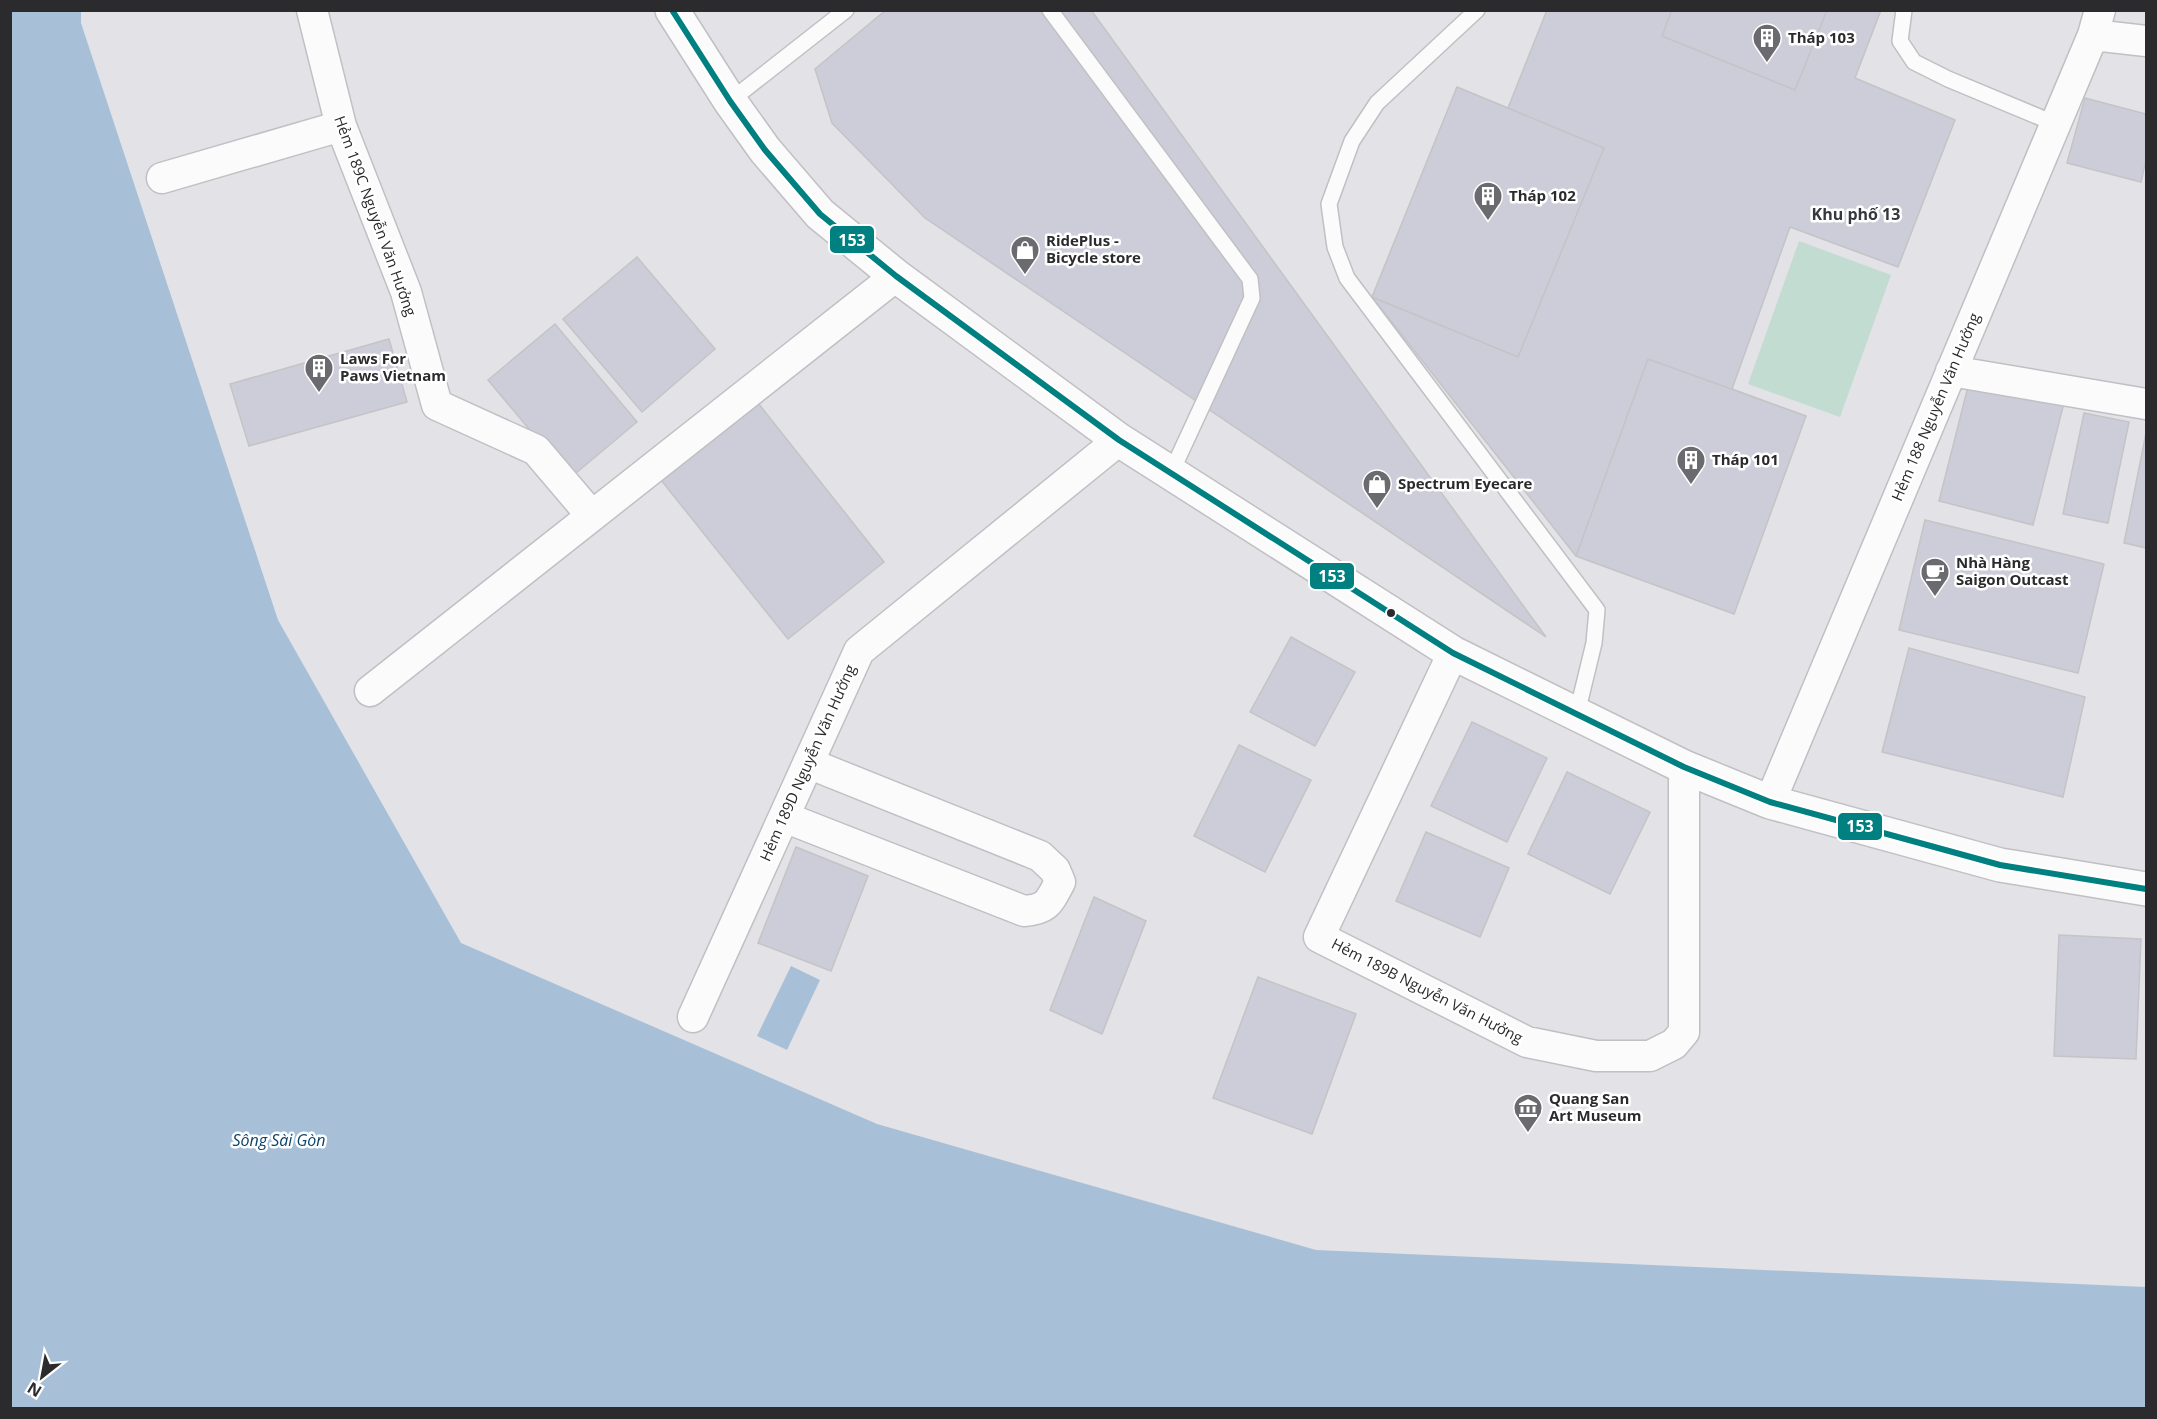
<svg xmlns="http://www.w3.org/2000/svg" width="2157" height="1419" font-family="'Open Sans',sans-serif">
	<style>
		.green { fill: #c3dcd1 }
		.water { fill: #a7c0d7 }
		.building { fill: #cccdd8; stroke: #c4c4c7; stroke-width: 1.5 }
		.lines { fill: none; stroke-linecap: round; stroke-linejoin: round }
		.lane-casing { stroke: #c0c0c4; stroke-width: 18 }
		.street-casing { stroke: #c0c0c4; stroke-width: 33 }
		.secondary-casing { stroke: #c0c0c4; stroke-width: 36 }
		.lane { stroke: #fbfbfb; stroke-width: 15 }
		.street { stroke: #fbfbfb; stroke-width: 30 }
		.secondary { stroke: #fbfbfb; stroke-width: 33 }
		.bus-1-casing { stroke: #fff; stroke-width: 10 }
		.bus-1 { stroke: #008080; stroke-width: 6 }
		.bus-dot { fill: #2b2b2e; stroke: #fff; stroke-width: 2 }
		.labels { text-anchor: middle; stroke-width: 5; stroke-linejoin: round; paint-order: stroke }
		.poi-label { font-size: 15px; font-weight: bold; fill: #2b2b2e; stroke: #fff; text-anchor: start }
		.street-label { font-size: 15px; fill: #2b2b2e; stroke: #fff }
		.neighbourhood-label { font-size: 16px; font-weight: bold; fill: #37383e; stroke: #fff }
		.water-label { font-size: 16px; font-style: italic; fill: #09436b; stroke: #fff }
		.line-badge { stroke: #fff; stroke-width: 2 }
		.badge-label { font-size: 16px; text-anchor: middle; font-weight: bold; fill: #fff }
	</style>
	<rect width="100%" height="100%" fill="#e2e2e7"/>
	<path class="green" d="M1799 241 1891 275 1840 417 1748 384Z"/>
	<path class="water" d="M10 11H81V23L278 620 461 943 877 1124 1316 1250 2146 1287V1408H11Z
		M791 966 820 980 787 1050 757 1036Z"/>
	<path class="building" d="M886 10H1091L1546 637 925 218 832 123 815 69Z
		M1547 10H1667L1671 12 1672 10H1881L1855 78 1955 120 1898 267 1790 227 1732 389 1806 416 1734 614 1576 556 1372 297 1457 87 1508 108Z
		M1672 10H1827L1795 90 1662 36Z
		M1457 87 1604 148 1518 357 1372 297Z
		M2085 98 2146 114V160L2141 182 2067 163Z
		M637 257 715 349 642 412 563 319Z
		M555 324 637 422 570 478 488 380Z
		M389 339 407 402 249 446 230 384Z
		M1648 359 1806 416 1734 614 1576 556Z
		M1971 375 2065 399 2033 525 1939 501Z
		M758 403 884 562 788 639 661 480Z
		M2084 413 2129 422 2108 523 2063 514Z
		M2146 433V548L2124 543Z
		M1925 520 2104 564 2078 673 1899 630Z
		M1291 637 1355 672 1315 746 1250 712Z
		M1909 648 2085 697 2063 797 1882 752Z
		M1472 722 1547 758 1507 842 1431 806Z
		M1239 745 1311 780 1265 872 1194 836Z
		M1567 772 1650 812 1610 894 1528 854Z
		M1426 832 1509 868 1480 937 1396 901Z
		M796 847 868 876 831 971 758 943Z
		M1094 897 1146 921 1102 1034 1050 1010Z
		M2059 935 2141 939 2136 1059 2054 1056Z
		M1258 977 1356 1014 1312 1134 1213 1098Z"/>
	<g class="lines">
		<g class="lane-casing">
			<path id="lane" d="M1050 10 1250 279 1252 298 1171 473
				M1477 10 1377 103 1352 141 1329 204 1335 247 1347 278 1597 610 1594 643 1577 713
				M1904 10 1900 41 1914 62 1948 79 2056 124
				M730 101 846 10"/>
		</g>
		<g class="street-casing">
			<path id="street" d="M312 10 341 126 406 292 437 405 536 450 592 516
				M2093 35 2146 41
				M162 178 341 126
				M1951 371 2146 404
				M1453 653 1319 937 1527 1042 1596 1056H1650L1674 1044 1684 1032V767
				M370 691 896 276
				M1770 802 2093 35 2100 10
				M784 817 1024 911C1048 909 1049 902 1060 882L1055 870 1040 856 808 763
				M693 1017 859 651 1119 440"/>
		</g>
		<g class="secondary-casing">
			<path id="secondary" d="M672 10 730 101 765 150 820 214 896 276 1119 440 1453 653 1684 767 1770 802 2000 865 2146 889"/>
		</g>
		<use href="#lane" class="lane"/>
		<use href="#street" class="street"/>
		<use href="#secondary" class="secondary"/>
		<g class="bus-1-casing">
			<path id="bus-1" d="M672 10 730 101 765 150 820 214 896 276 1119 440 1453 653 1684 767 1770 802 2000 865 2146 889"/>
		</g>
		<use href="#bus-1" class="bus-1"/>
	</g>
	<defs>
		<g id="building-pin" transform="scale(1.5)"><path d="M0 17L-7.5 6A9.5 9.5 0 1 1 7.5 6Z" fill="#6b6b6f" stroke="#fff"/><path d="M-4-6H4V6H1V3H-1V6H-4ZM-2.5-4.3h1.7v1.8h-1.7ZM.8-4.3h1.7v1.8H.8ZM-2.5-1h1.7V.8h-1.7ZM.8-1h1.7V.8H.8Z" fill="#fff"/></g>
		<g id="shop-pin" transform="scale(1.5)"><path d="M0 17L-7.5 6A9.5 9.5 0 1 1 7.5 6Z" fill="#6b6b6f" stroke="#fff"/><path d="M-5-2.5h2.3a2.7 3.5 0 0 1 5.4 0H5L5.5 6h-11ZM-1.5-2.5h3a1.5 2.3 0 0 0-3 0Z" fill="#fff"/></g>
		<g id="cafe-pin" transform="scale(1.5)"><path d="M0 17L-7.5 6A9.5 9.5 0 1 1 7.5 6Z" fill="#6b6b6f" stroke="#fff"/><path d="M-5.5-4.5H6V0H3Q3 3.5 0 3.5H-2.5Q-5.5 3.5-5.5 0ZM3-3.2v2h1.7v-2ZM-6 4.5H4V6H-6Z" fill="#fff"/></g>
		<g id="museum-pin" transform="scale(1.5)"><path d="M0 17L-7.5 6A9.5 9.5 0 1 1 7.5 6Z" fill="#6b6b6f" stroke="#fff"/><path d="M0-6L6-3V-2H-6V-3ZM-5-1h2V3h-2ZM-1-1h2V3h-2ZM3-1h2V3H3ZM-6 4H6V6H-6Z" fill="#fff"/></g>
	</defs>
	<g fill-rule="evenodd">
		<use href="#building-pin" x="1767" y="38"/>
		<use href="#building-pin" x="1488" y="196"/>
		<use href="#shop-pin" x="1025" y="250"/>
		<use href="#building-pin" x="319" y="368"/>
		<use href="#building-pin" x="1691" y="460"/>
		<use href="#shop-pin" x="1377" y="484"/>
		<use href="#cafe-pin" x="1935" y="572"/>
		<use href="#museum-pin" x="1528" y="1108"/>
	</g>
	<circle class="bus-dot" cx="1391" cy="613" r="5"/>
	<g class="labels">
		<g class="poi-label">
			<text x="1788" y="43">Tháp 103</text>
			<text x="1509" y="201">Tháp 102</text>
			<text x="1046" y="246">RidePlus -<tspan x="1046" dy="17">Bicycle store</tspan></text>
			<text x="340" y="364">Laws For<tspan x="340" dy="17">Paws Vietnam</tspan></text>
			<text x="1712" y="465">Tháp 101</text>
			<text x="1398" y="489">Spectrum Eyecare</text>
			<text x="1956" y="568">Nhà Hàng<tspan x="1956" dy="17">Saigon Outcast</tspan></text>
			<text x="1549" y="1104">Quang San<tspan x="1549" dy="17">Art Museum</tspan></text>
		</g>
		<g class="street-label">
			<text transform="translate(375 216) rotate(70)" y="5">Hẻm 189C Nguyễn Văn Hưởng</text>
			<text transform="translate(1936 407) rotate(-67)" y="5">Hẻm 188 Nguyễn Văn Hưởng</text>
			<text transform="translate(808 763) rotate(-66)" y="5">Hẻm 189D Nguyễn Văn Hưởng</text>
			<text transform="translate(1427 991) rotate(27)" y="5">Hẻm 189B Nguyễn Văn Hưởng</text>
		</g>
		<g class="neighbourhood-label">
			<text x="1856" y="220">Khu phố 13</text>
		</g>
		<g class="water-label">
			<text x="279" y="1146">Sông Sài Gòn</text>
		</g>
	</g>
	<g class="line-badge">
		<rect x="829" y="225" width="46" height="29" rx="6" fill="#008080"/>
		<rect x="1309" y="562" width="46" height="28" rx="6" fill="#008080"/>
		<rect x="1837" y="812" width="46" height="29" rx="6" fill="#008080"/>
	</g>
	<g class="badge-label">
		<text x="852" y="246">153</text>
		<text x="1332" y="582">153</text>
		<text x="1860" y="832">153</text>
	</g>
	<rect width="2157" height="1419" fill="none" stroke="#2b2b2e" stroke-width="24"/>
	<g transform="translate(42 1377) rotate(211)" stroke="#ffffff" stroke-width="4.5" paint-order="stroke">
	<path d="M0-4.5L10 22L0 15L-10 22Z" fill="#2b2b2e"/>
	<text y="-9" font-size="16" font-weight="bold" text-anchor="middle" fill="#2b2b2e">N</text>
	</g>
</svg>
